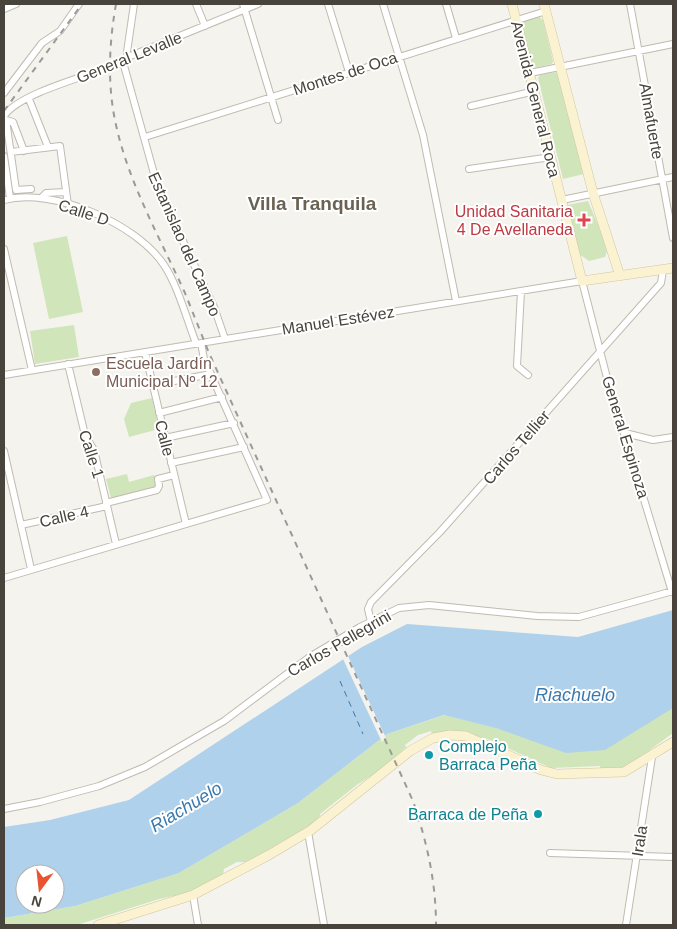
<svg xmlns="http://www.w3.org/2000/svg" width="677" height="929" font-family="Arial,sans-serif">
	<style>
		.green { fill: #d0e5ba }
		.water { fill: #afd1eb; fill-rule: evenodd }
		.pier { fill: #f5f3ed }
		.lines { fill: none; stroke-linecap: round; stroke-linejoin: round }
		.ferry { stroke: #3b79ad; stroke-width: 1; stroke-dasharray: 6 5; stroke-linecap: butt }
		.street-casing { stroke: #c0bbb0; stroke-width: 8 }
		.secondary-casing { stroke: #d0c6a0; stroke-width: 10 }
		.street { stroke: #fff; stroke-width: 6 }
		.secondary { stroke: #fbf2d1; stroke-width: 9 }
		.rail { stroke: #9a9a9a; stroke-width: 2; stroke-dasharray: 6 6; stroke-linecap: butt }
		.health-dot { fill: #e0444e; stroke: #fff; stroke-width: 2 }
		.education-dot { fill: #8d6e63; stroke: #fff; stroke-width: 2 }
		.culture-dot { fill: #0f9aa8; stroke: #fff; stroke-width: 2 }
		.labels { text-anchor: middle; stroke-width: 4; stroke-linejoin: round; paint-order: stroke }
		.street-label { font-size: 16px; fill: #49443b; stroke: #fff }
		.health-label { font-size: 16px; fill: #be3a42; stroke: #fff; text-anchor: end }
		.education-label { font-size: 16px; fill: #785e54; stroke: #fff; text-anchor: start }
		.culture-label { font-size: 16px; fill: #0d838f; stroke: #fff; text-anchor: start }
		.water-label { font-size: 18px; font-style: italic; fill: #3b79ad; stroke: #fff }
		.quarter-label { font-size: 19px; font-weight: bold; fill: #6b6253; stroke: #fff }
	</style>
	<rect width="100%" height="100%" fill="#f5f3ed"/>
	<path class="green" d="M539 17 543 20 553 61 552 64 534 68 531 66 521 22Z
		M557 72 561 76 584 174 563 179 538 78 540 75Z
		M588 201 608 248 605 257 589 261 579 254 567 205Z
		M67 236 83 312 49 319 33 243Z
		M74 325 79 357 35 364 30 331Z
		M152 398 159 429 129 437 124 419 131 403Z
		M127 474 129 482 154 475 157 487 111 498 106 479Z
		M673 708V733L651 749 640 761 627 768 600 769V766L551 768 490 740 473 735H433L431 731 418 735 405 745 406 747 381 770 358 784 320 814 319 820 247 862H237L224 869 223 875 178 898 173 896 159 899 77 925H4V918L75 906 179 873 298 803 387 734 445 715 499 729Z"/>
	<path class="water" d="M673 610V708L605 750 566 753 499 729 444 715 387 734 298 803 179 873 75 906 4 918V827L50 820 129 800 362 647 407 624 578 637ZM25 874H55V904H25Z"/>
	<path class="pier" d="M348 656 386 738 382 742 343 659Z"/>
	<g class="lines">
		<path class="ferry" d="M340 681 363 734"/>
		<g class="street-casing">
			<path id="street" d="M196 4 205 26
				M243 4 278 120
				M328 4 349 72
				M383 4 423 135 456 301
				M446 4 456 38
				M630 4 673 238
				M4 9 16 4
				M128 57 127 52 134 4
				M123 62 158 188 214 307 225 339
				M530 73 673 44
				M4 93 42 43 60 31 79 4
				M29 99 48 147
				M471 106 535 91
				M4 116C19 93 91 75 118 64L128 57 258 4
				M4 118 6 120 16 190 31 189
				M6 120 13 122 24 151
				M145 137 546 11
				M11 152 60 146 68 205
				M4 156 10 198
				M469 169 551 157
				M41 198 46 193 66 192
				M4 200C52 187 136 223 164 265 178 286 187 320 196 343
				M562 200 673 177
				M4 249 32 370
				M521 291 517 366 528 375
				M145 352 186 524
				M68 364 85 435 94 450 116 544
				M4 375 582 281 606 374 672 592
				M169 382 211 374
				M159 413 222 397
				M625 433 653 440 673 437
				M165 438 234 423
				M4 451 31 569
				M171 463 244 447
				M106 503 157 490 159 486 158 479 174 475
				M21 525 107 506
				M4 578 267 500 204 359 201 343
				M371 622 368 609 371 602 440 532 661 283 663 270
				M4 809 40 802 99 786 145 767 224 721 311 656 360 627 399 608 429 605 537 616 579 617 673 591
				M308 832 324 925
				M550 853 673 857
				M193 895 198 925
				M626 925 652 757"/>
		</g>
		<g class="secondary-casing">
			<path id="secondary" d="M512 4 582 281 673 268
				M544 4 593 193 620 276
				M98 925 193 895 269 855 311 830 410 751 433 738 450 735 466 736 541 770 557 774 624 772 673 742"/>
		</g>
		<use href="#street" class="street"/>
		<use href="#secondary" class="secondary"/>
		<path class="rail" d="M116 4C109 43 107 85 116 125 129 184 160 238 185 293 193 313 201 333 209 353L413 801C427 842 436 882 436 925
			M4 111 82 4"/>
	</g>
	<path class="health-dot" d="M581.5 212.5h5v5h5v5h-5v5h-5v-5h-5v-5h5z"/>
	<circle class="education-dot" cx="96" cy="372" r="5"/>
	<g class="culture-dot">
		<circle cx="429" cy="755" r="5"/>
		<circle cx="538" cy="814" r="5"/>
	</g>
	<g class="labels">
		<g class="street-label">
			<text transform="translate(129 57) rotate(-22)" y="6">General Levalle</text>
			<text transform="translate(345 73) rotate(-18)" y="6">Montes de Oca</text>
			<text transform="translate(536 99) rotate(76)" y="6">Avenida General Roca</text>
			<text transform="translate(652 121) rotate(80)" y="6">Almafuerte</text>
			<text transform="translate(84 212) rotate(18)" y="6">Calle D</text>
			<text transform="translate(185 244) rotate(66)" y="6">Estanislao del Campo</text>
			<text transform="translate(338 320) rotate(-9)" y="6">Manuel Estévez</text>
			<text transform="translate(626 437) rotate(73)" y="6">General Espinoza</text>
			<text transform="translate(165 438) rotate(76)" y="6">Calle</text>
			<text transform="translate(516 447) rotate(-49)" y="6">Carlos Tellier</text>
			<text transform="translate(92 454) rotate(72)" y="6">Calle 1</text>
			<text transform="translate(64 516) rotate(-13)" y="6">Calle 4</text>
			<text transform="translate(339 643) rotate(-30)" y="6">Carlos Pellegrini</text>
			<text transform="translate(639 841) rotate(-81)" y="6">Irala</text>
		</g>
		<g class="health-label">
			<text x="573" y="217">Unidad Sanitaria<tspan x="573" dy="18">4 De Avellaneda</tspan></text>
		</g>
		<g class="education-label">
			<text x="106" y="369">Escuela Jardín<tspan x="106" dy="18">Municipal Nº 12</tspan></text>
		</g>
		<g class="culture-label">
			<text x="439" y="752">Complejo<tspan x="439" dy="18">Barraca Peña</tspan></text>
			<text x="528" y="820" text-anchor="end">Barraca de Peña</text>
		</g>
		<g class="water-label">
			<text x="575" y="701">Riachuelo</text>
			<text transform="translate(186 807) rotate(-31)" y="6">Riachuelo</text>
		</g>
		<g class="quarter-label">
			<text x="312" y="210">Villa Tranquila</text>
		</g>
	</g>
	<rect width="677" height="929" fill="none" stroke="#49443b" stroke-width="10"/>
	<g transform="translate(40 889) rotate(195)"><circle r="24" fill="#ffffff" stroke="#b6b4b1"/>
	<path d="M0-4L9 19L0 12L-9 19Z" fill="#e85331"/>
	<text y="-8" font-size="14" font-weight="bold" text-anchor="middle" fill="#49443b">N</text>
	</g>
</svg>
